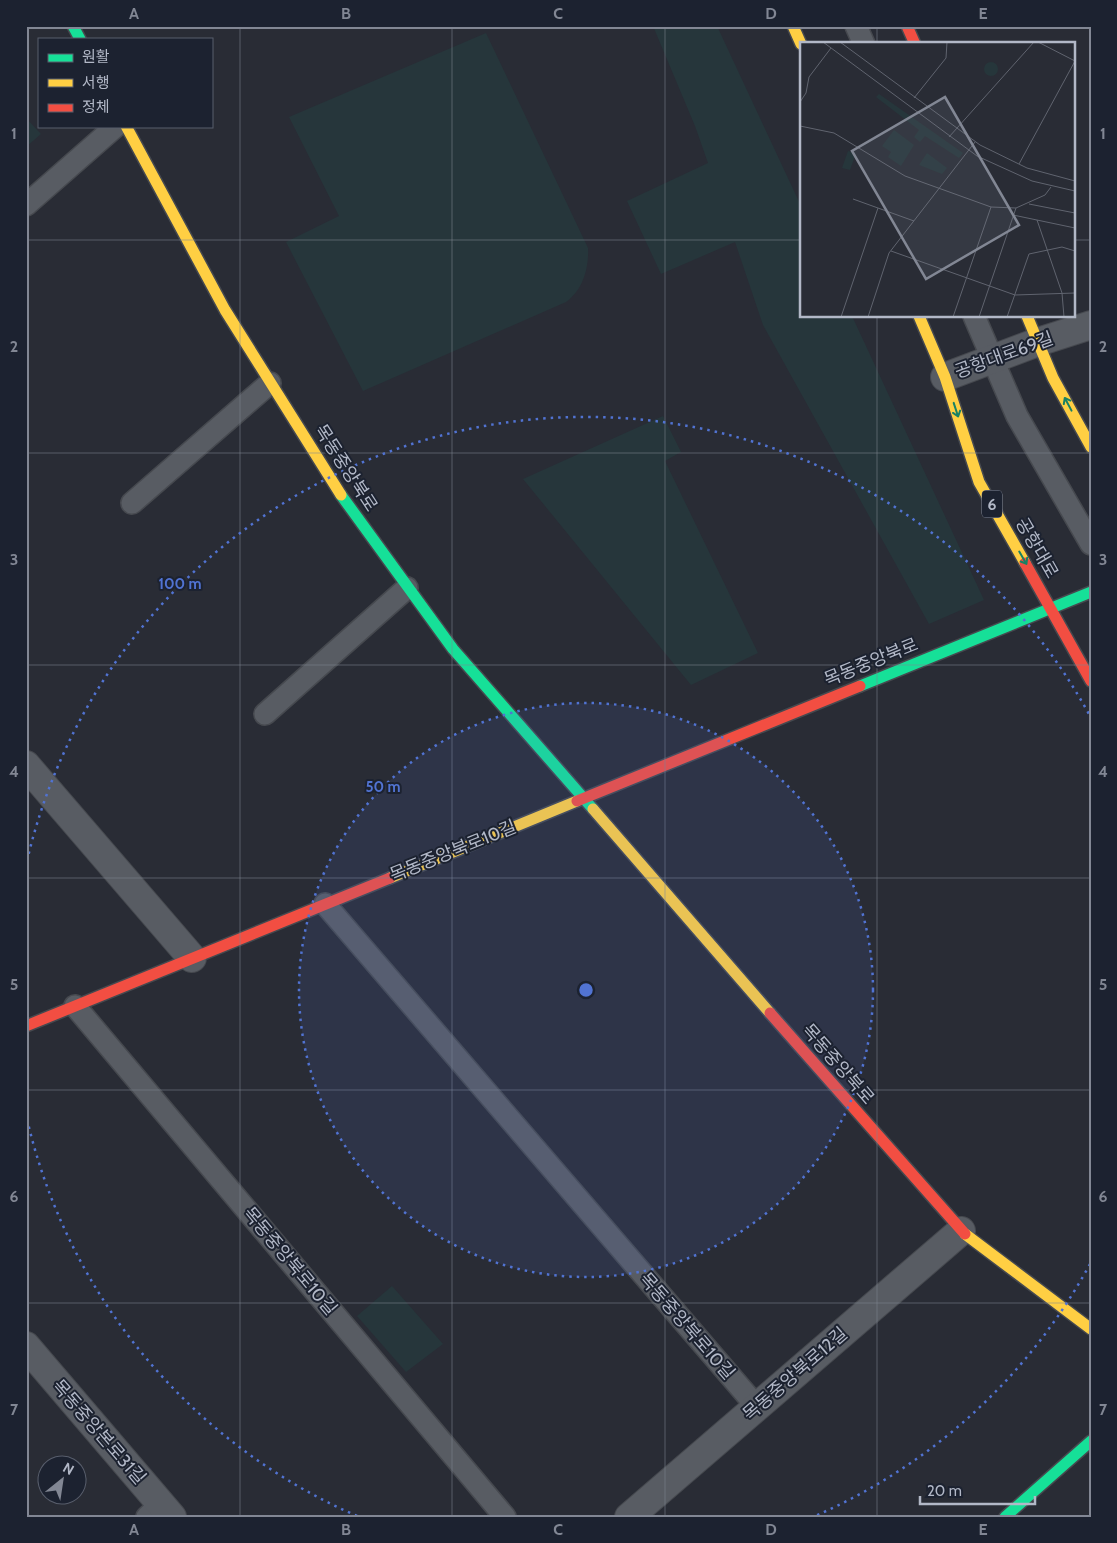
<svg xmlns="http://www.w3.org/2000/svg" width="1117" height="1543" font-family="Cabin,'Noto Sans KR',sans-serif">
	<style>
		.green { fill: #26363b }
		.lines { fill: none; stroke-linecap: round; stroke-linejoin: round }
		.lane-casing { stroke: #46494f; stroke-width: 24 }
		.street-casing { stroke: #46494f; stroke-width: 30 }
		.fast-casing { stroke: #46494f; stroke-width: 14 }
		.slow-casing { stroke: #46494f; stroke-width: 14 }
		.jam-casing { stroke: #46494f; stroke-width: 14 }
		.lane { stroke: #585c63; stroke-width: 21 }
		.street { stroke: #585c63; stroke-width: 28 }
		.fast { stroke: #16e098; stroke-width: 11 }
		.slow { stroke: #ffcf43; stroke-width: 11 }
		.jam { stroke: #f24e42; stroke-width: 11 }
		.oneway { stroke: #198164 }
		.grid { fill: none; stroke: #828794; stroke-width: 1; stroke-opacity: 0.55 }
		.ring { fill: none; stroke: #5173d2; stroke-width: 2.5; stroke-dasharray: 2.5 5 }
		.labels { text-anchor: middle; stroke-width: 4; stroke-linejoin: round; paint-order: stroke }
		.shield { fill: #1c2230; stroke: #858b9a; stroke-width: 1 }
		.shield-label { font-size: 16px; font-weight: bold; fill: #b2b8c7 }
		.street-label { font-size: 18px; fill: #b2b8c7; stroke: #1c2230 }
		.inset-road { fill: none; stroke: #60646f; stroke-width: 1 }
		.view { fill: #828794; fill-opacity: 0.15; stroke: #828794; stroke-width: 2.5 }
		.inset-edge { fill: none; stroke: #b2b8c7; stroke-width: 2.5 }
		.centre { fill: #5173d2; stroke: #1c2230; stroke-width: 2.5 }
		.ring-label { font-size: 15px; text-anchor: middle; font-weight: bold; fill: #5173d2; stroke: #1c2230; stroke-width: 4; stroke-linejoin: round; paint-order: stroke }
		.neatline { fill: none; stroke: #828794; stroke-width: 2 }
		.grid-label { font-size: 16px; text-anchor: middle; font-weight: bold; fill: #828794 }
	</style>
	<rect width="100%" height="100%" fill="#292c35"/>
	<path class="green" d="M653 26H717L801 206V316H852L984 600 929 624 763 325 735 242 661 274 627 201 708 163 695 126Z
		M486 33 588 248C589 268 583 290 566 302L363 391 286 242 339 216 289 117Z
		M26 118 41 134 26 147Z
		M663 416 681 452 665 461 758 653 691 685 523 479Z
		M392 1286 443 1344 406 1372 357 1316Z"/>
	<g class="lines">
		<g class="lane-casing">
			<path id="lane" d="M856 26 864 44
				M26 205 116 126
				M974 316 1017 416 1091 544
				M132 503 270 383
				M265 714 407 588
				M325 904 757 1407
				M75 1006 505 1517
				M147 1517 161 1504"/>
		</g>
		<g class="street-casing">
			<path id="street" d="M945 377 1038 342 1091 325
				M26 765 192 958
				M26 1346 172 1517
				M629 1517 961 1231"/>
		</g>
		<g class="fast-casing">
			<path id="fast" d="M73 26 80 39
				M341 495 453 649 593 809
				M860 686 1091 592
				M1005 1517 1091 1441"/>
		</g>
		<g class="slow-casing">
			<path id="slow" d="M793 26 801 44
				M126 126 225 310 341 495
				M919 316 945 377 979 482 1025 563
				M1027 316 1053 378 1091 447
				M593 809 770 1013
				M390 878 577 801
				M965 1234 1091 1329"/>
		</g>
		<g class="jam-casing">
			<path id="jam" d="M907 26 915 44
				M1025 563 1091 681
				M577 801 860 686
				M770 1013 965 1234
				M26 1026 390 878"/>
		</g>
		<use href="#lane" class="lane"/>
		<use href="#street" class="street"/>
		<use href="#fast" class="fast"/>
		<use href="#slow" class="slow"/>
		<use href="#jam" class="jam"/>
	</g>
	<defs><path id="oneway-shaft" d="M-6 0H5M1.5-3L5.5 0L1.5 3" fill="none" stroke-width="1.6" stroke-linecap="round" stroke-linejoin="round" transform="scale(1.25)"/></defs>
	<g class="oneway">
		<use href="#oneway-shaft" transform="translate(1068 404) rotate(-118)"/>
		<use href="#oneway-shaft" transform="translate(956 410) rotate(72)"/>
		<use href="#oneway-shaft" transform="translate(1023 558) rotate(60)"/>
	</g>
	<path class="grid" d="M240 26V1517M452 26V1517M665 26V1517M877 26V44M26 240H801M1073 240H1091M877 316V1517M26 453H1091M26 665H1091M26 878H1091M26 1090H1091M26 1303H1091"/>
	<circle cx="586" cy="990" r="287" fill="#5173d2" fill-opacity=".12"/>
	<g class="ring">
		<circle cx="586" cy="990" r="287"/>
		<path d="M1090 1264A574 574 0 0 1 815 1516M357 1516A574 574 0 0 1 27 1119M27 861A574 574 0 0 1 1090 716"/>
	</g>
	<g class="labels">
		<rect class="shield" x="982" y="490.5" width="20" height="27" rx="4"/>
		<g class="shield-label">
			<text x="992" y="510">6</text>
		</g>
		<g class="street-label">
			<text transform="translate(1004 355) rotate(-20)" y="6">공항대로69길</text>
			<text transform="translate(346 468) rotate(57)" y="6">목동중앙북로</text>
			<text transform="translate(1037 548) rotate(60)" y="6">공항대로</text>
			<text transform="translate(871 662) rotate(-22)" y="6">목동중앙북로</text>
			<text transform="translate(453 851) rotate(-22)" y="6">목동중앙북로10길</text>
			<text transform="translate(838 1064) rotate(49)" y="6">목동중앙북로</text>
			<text transform="translate(290 1261) rotate(50)" y="6">목동중앙북로10길</text>
			<text transform="translate(687 1326) rotate(49)" y="6">목동중앙북로10길</text>
			<text transform="translate(795 1374) rotate(-41)" y="6">목동중앙북로12길</text>
			<text transform="translate(99 1432) rotate(49)" y="6">목동중앙본로31길</text>
		</g>
	</g>
	<g transform="translate(800 42)">
		<rect width="275" height="275" fill="#292c35"/>
		<path d="M184 27a7 7 0 1 1 14 0a7 7 0 1 1-14 0ZM79 52 163 111 159 116 125 94 120 100 114 95 119 88 76 55ZM94 88 114 103 101 124 88 115 91 110 82 104ZM48 109 56 111 50 128 42 126ZM127 111 147 126 142 132 119 123Z" fill="#26363b"/>
		<path class="inset-road" d="M23 0 177 114 232 139 275 149M40 0 180 103 227 126 275 139M238 0 275 19M114 56 146 16 147 0M0 60 6 51 9 35 31 6M0 84 34 91 105 134 191 165 216 166 245 153 251 145M149 95 234 0M219 122 275 19M53 157 114 179M229 162 275 171M213 173 275 186M237 178 262 251 264 275M91 209 215 253 275 251M41 275 78 166M68 275 89 211 175 100M153 275 191 165M179 275 216 166M207 275 229 212 262 205 275 209"/>
		<path class="view" d="M145 55 219 183 126 237 52 109Z"/>
		<rect width="275" height="275" class="inset-edge"/>
	</g>
	<circle cx="586" cy="990" r="8" class="centre"/>
	<g class="ring-label">
		<text x="180" y="589">100 m</text>
		<text x="383" y="792">50 m</text>
	</g>
	<rect width="1117" height="1543" fill="none" stroke="#1c2230" stroke-width="55"/>
	<rect x="38" y="38" width="175" height="90" fill="#1c2230" stroke="#585e6c"/>
	<rect x="48" y="54" width="25" height="8" fill="#16e098" stroke="#585e6c"/>
	<text x="82" y="62" font-size="15" fill="#b2b8c7">원활</text>
	<rect x="48" y="79" width="25" height="8" fill="#ffcf43" stroke="#585e6c"/>
	<text x="82" y="88" font-size="15" fill="#b2b8c7">서행</text>
	<rect x="48" y="104" width="25" height="8" fill="#f24e42" stroke="#585e6c"/>
	<text x="82" y="112" font-size="15" fill="#b2b8c7">정체</text>
	<g transform="translate(62 1480) rotate(30)"><circle r="24" fill="#1c2230" stroke="#585e6c"/>
	<path d="M0-4L9 19L0 12L-9 19Z" fill="#828794"/>
	<text y="-8" font-size="14" font-weight="bold" text-anchor="middle" fill="#b2b8c7">N</text>
	</g>
	<path d="M920 1496v8h115v-8" fill="none" stroke="#b2b8c7" stroke-width="2.5"/>
	<text x="927" y="1496" font-size="15" fill="#b2b8c7" stroke="#1c2230" stroke-width="4" paint-order="stroke">20 m</text>
	<rect x="28" y="28" width="1062" height="1488" class="neatline"/>
	<g class="grid-label">
		<text x="134" y="19">A</text>
		<text x="346" y="19">B</text>
		<text x="558" y="19">C</text>
		<text x="771" y="19">D</text>
		<text x="983" y="19">E</text>
		<text x="14" y="139">1</text>
		<text x="1103" y="139">1</text>
		<text x="14" y="352">2</text>
		<text x="1103" y="352">2</text>
		<text x="14" y="565">3</text>
		<text x="1103" y="565">3</text>
		<text x="14" y="777">4</text>
		<text x="1103" y="777">4</text>
		<text x="14" y="990">5</text>
		<text x="1103" y="990">5</text>
		<text x="14" y="1202">6</text>
		<text x="1103" y="1202">6</text>
		<text x="14" y="1415">7</text>
		<text x="1103" y="1415">7</text>
		<text x="134" y="1535">A</text>
		<text x="346" y="1535">B</text>
		<text x="558" y="1535">C</text>
		<text x="771" y="1535">D</text>
		<text x="983" y="1535">E</text>
	</g>
</svg>
